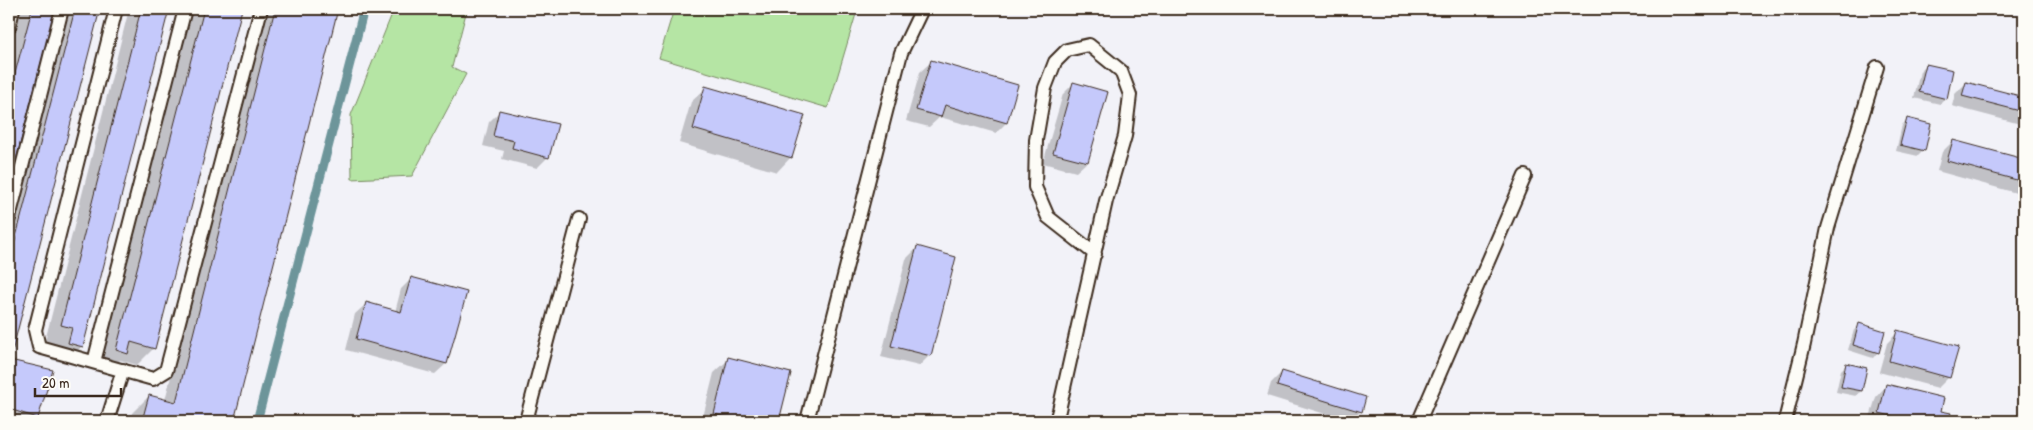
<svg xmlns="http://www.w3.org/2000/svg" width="2033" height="430" font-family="'Patrick Hand',sans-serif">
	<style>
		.green { fill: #b5e5a4; stroke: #788861 }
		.shadow { fill: #0003 }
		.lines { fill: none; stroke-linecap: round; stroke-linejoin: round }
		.stream { stroke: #6d959a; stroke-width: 9 }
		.building { fill: #c5c9fb; stroke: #3b2a1e }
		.lane-casing { stroke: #3b2a1e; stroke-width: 16 }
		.lane { stroke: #fdfcf7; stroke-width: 12 }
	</style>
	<rect width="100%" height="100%" fill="#f2f2f8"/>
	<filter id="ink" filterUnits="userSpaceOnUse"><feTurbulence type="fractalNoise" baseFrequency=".02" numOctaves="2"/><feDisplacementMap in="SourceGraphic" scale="10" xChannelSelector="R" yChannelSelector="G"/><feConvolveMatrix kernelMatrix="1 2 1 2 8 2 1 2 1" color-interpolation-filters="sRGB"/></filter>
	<g filter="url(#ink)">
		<path class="green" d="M394 9H469L466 13 452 67 466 74 412 176 352 179 351 115Z
			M674 9H839L856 14 828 108 659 58Z"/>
		<path class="shadow" d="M20 9H54L9 182V52Z
			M63 9H98L9 360 51 371 37 418 34 421H9V219Z
			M129 9H167L82 346 66 363 52 360 56 344 45 341Z
			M192 9H241L154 348 137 365 120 360 110 370 100 367Z
			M264 9H337L233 421H130L132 413 149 396 165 400Z
			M931 62 1006 123 996 133 940 117 929 127 906 121 920 72Z
			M1926 65 1945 99 1940 104 1914 98 1920 71Z
			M1074 83 1087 162 1076 172 1043 163 1063 94Z
			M1966 83 2024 99V125L1952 106 1955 94Z
			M706 88 791 157 777 172 679 143 691 102Z
			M500 111 548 157 537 168 502 159 504 151 483 146 489 122Z
			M1907 120 1924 150 1918 156 1896 151 1902 125Z
			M1953 141 2024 160V190L2020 194 1937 171 1942 152Z
			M917 248 930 355 919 366 881 357 906 259Z
			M412 278 446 364 435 374 346 350 355 314 366 304 395 312 401 289Z
			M1860 325 1878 352 1873 358 1848 350 1854 330Z
			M1898 332 1949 377 1938 388 1879 372 1887 343Z
			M729 359 790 374 778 421H702L714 373Z
			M1846 365 1861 391 1856 396 1836 392 1841 370Z
			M1282 372 1361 411 1348 421 1267 396 1271 383Z
			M1886 386 1940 412 1949 414 1947 421H1869L1876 397Z"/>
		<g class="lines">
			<path class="stream" d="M257 421 364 9"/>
		</g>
		<path class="building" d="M32 9H55L9 187V96Z
			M75 9H100L10 360 53 370 38 418 9 409V264Z
			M141 9H169L83 347 68 343 72 328 61 325Z
			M204 9H242L155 349 131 342 128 354 116 350Z
			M275 9H338L234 421H142L149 395 176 402Z
			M931 60 1018 85 1007 123 945 105 941 117 916 110Z
			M1926 64 1953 70 1947 99 1919 92Z
			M1073 82 1108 92 1088 162 1053 153Z
			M1966 82 2024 97V112L1962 96Z
			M705 86 805 115 792 158 693 129Z
			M499 110 558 124 549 158 512 148 514 141 493 136Z
			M1907 118 1931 124 1925 151 1900 145Z
			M1953 140 2024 159V182L1947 161Z
			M917 246 956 257 931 356 891 346Z
			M411 277 467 292 447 364 356 339 366 302 401 312Z
			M1859 323 1885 331 1879 353 1853 345Z
			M1897 330 1959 347 1950 378 1889 361Z
			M728 357 791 373 779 421H741L714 414Z
			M1846 363 1867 368 1862 391 1841 387Z
			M1282 371 1366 397 1362 412 1277 386Z
			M1886 384 1944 398 1941 411 1951 413 1948 421H1913L1879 413Z"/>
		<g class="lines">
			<g class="lane-casing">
				<path id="lane" d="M116 9 35 330 39 347 153 379 166 371 261 9
					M9 27 13 9
					M9 218 62 9
					M94 362 185 9
					M107 421 123 370
					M526 421 579 219
					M807 421 901 53 922 9
					M1056 421 1059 410 1106 201 1125 136 1130 95 1121 71 1089 45 1067 50 1055 62 1045 88 1036 140 1035 187 1048 217 1095 254
					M1419 421 1525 176
					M1785 421 1804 344 1828 228 1877 67"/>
			</g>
			<use href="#lane" class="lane"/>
		</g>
	</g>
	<rect width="2033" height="430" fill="none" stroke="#fdfcf7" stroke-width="30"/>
	<rect x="15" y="15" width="2003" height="400" fill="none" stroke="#3b2a1e" stroke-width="2" filter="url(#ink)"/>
	<path d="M35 388v8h86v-8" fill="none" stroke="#3b2a1e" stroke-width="2.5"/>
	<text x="42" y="388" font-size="15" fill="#3b2a1e" stroke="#fdfcf7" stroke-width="4" paint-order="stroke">20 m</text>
</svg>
